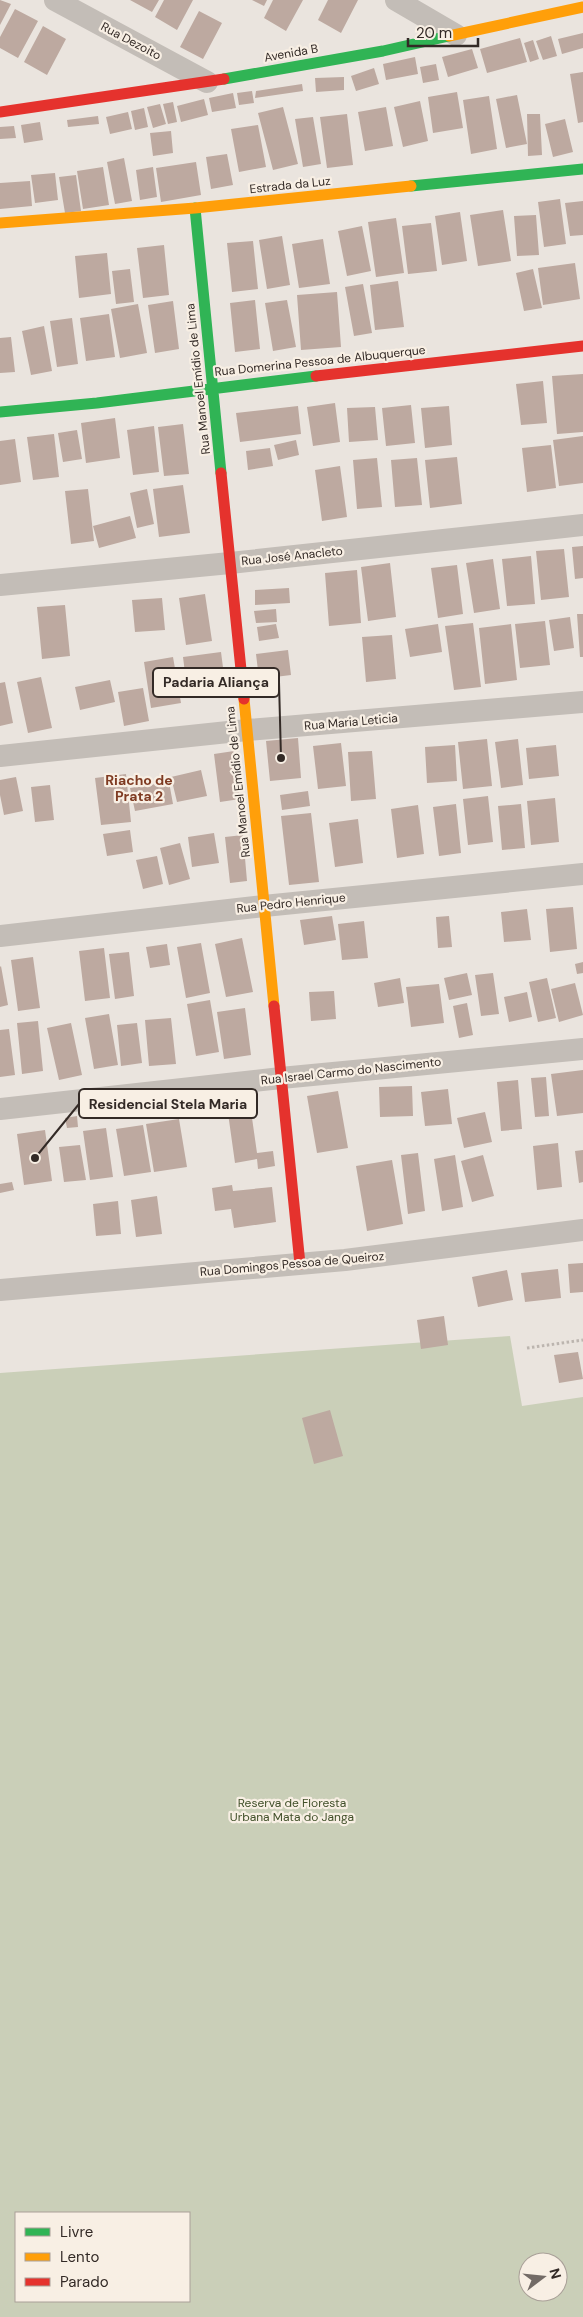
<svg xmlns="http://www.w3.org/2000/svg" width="583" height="2317" font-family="'DM Sans',sans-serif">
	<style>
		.green { fill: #cacfb8; fill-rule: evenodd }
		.building { fill: #bda9a0 }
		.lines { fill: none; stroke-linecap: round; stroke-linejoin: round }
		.path { stroke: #bcb5af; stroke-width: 3; stroke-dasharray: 2.5 2.5; stroke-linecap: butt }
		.street { stroke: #c3bdb7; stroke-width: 22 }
		.fast { stroke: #30b455; stroke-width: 11 }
		.slow { stroke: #ff9f0a; stroke-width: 11 }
		.jam { stroke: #e5322d; stroke-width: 11 }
		.labels { text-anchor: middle; stroke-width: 4.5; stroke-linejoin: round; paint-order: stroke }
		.street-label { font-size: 12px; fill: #332a26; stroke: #f8efe4 }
		.park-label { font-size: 12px; fill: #41502a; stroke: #f8efe4 }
		.neighbourhood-label { font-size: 14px; font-weight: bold; fill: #7f3b22; stroke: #f8efe4 }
		.leader { fill: none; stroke: #332a26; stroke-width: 2 }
		.callout-dot { fill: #332a26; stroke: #f8efe4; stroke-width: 2 }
		.callout { fill: #f8efe4; stroke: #332a26; stroke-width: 2 }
		.callout-label { font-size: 14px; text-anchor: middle; font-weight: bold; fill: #332a26 }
	</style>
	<rect width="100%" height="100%" fill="#eae4de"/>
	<path class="green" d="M510 1336 522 1406 583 1397V2317H0V1373ZM16 2213H189V2301H16ZM528 2262H558V2292H528Z"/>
	<path class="building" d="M0 0 11 4 0 25Z
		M130 0H159L152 12Z
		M164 0H193L177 30 155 17Z
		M252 0H267L264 6Z
		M273 0H303L286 31 264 18Z
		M328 0H358L341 33 318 20Z
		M15 9 38 21 18 58 0 48V37Z
		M199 11 222 23 203 59 180 47Z
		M43 26 66 39 47 75 24 62Z
		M583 33V48L562 54 558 39Z
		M551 36 557 56 543 60 536 41Z
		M520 38 527 62 487 73 480 49Z
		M533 40 539 59 530 62 524 43Z
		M472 49 478 68 448 77 442 57Z
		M415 57 418 74 386 80 383 64Z
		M436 64 439 80 423 83 420 67Z
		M374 68 379 84 356 91 351 76Z
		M583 72V122L578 123 570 74Z
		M344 77V90L316 92 315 78Z
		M302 84 303 91 255 98 256 91Z
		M252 91 254 103 239 105 237 93Z
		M457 92 463 128 433 133 428 97Z
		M233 93 236 108 212 112 209 98Z
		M517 95 527 144 506 148 496 99Z
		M489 96 497 149 471 154 463 100Z
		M204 99 208 115 181 122 177 106Z
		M420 101 428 141 403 147 394 107Z
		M173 102 177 122 168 124 163 104Z
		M160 104 166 124 153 128 147 107Z
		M283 107 298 164 273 170 258 113Z
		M386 107 393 146 365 151 358 112Z
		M144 108 148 127 135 130 131 111Z
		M128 112 132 129 110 134 106 117Z
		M347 114 353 165 327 168 320 117Z
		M527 114H540L542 155 528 156Z
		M98 116 99 124 68 127 67 120Z
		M313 117 321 164 303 167 295 119Z
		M565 119 573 152 553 157 545 124Z
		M40 122 43 140 24 143 21 125Z
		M258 125 266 167 239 172 231 129Z
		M14 126 16 138 0 139V127Z
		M171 131 173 153 153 156 150 133Z
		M227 154 233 185 211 189 206 157Z
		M124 158 132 201 115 204 107 162Z
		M196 162 201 195 161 202 156 168Z
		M103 167 109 205 83 209 77 171Z
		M153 167 157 197 140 200 136 170Z
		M55 173 58 200 35 203 31 175Z
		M76 175 81 211 65 213 59 177Z
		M30 181 32 206 0 209V183Z
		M560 199 566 244 544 247 538 202Z
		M583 201V235L570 236 565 203Z
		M503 210 511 261 478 266 470 215Z
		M460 212 467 261 442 265 435 216Z
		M536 215 539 255 517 256 514 216Z
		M396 218 404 273 376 277 368 222Z
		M431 223 437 271 408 274 402 226Z
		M362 226 371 271 347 276 338 231Z
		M282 236 290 285 267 289 259 240Z
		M323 239 330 284 299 288 292 244Z
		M253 241 258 289 232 292 227 243Z
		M164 245 169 295 143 298 137 248Z
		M107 253 111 294 79 298 75 256Z
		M575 263 580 299 543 305 538 268Z
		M130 269 134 302 116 304 112 271Z
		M533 269 542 308 524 311 516 273Z
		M398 281 404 327 375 330 370 285Z
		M363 284 372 333 354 336 345 287Z
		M337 292 341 347 301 350 297 295Z
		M255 300 260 349 235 352 230 303Z
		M287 300 296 347 273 351 265 303Z
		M173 301 179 349 155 353 148 305Z
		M138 304 147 353 120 358 111 309Z
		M109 314 115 357 86 361 80 318Z
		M72 318 78 364 57 367 50 321Z
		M44 326 52 371 31 375 22 331Z
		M11 337 15 372 0 373V338Z
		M583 374V432L557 434 552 376Z
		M543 381 547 423 521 425 516 384Z
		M335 403 340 442 313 446 307 407Z
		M411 405 415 443 386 446 382 408Z
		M298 406 301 434 240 442 236 413Z
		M449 406 452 445 425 448 421 408Z
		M375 407 378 440 349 442 347 408Z
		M115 418 120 458 86 463 81 423Z
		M183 424 189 474 164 476 158 427Z
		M154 426 159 472 133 475 127 430Z
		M77 430 82 459 63 462 58 433Z
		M54 434 59 477 33 480 27 437Z
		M583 436V483L559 486 553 440Z
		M15 439 21 482 0 485V441Z
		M296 440 299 455 278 460 274 445Z
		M551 445 556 488 527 492 522 448Z
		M270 448 273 466 248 470 246 451Z
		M457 457 462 504 430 508 425 460Z
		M377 458 382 507 357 509 353 460Z
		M417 458 422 505 395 507 391 460Z
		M340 466 347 517 322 521 315 470Z
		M183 485 190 533 159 537 153 489Z
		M88 489 94 541 71 544 65 491Z
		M147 489 154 524 137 528 130 493Z
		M130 516 136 538 99 548 93 526Z
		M583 546V578L575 579 572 547Z
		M564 549 569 597 541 600 536 551Z
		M531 556 535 604 507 606 502 559Z
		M493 559 500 609 474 613 466 563Z
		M390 563 396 617 368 621 361 567Z
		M457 565 463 614 438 618 431 568Z
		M357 570 361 623 329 626 325 573Z
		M289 588 290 603 255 605V590Z
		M205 594 212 641 186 645 179 598Z
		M162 598 165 630 135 632 132 600Z
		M65 605 70 656 42 659 37 607Z
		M276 609 277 622 256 623 254 611Z
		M577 614H583V657H580Z
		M570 617 574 648 554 651 549 620Z
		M545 621 550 665 520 668 515 624Z
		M473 623 481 687 454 690 445 626Z
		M276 624 279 638 259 641 257 627Z
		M438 624 442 652 410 657 405 629Z
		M511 624 517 680 485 684 479 628Z
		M392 635 396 679 366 682 362 637Z
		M288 650 291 675 259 679 256 654Z
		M221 652 225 683 187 689 183 657Z
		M173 657 181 703 151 708 144 662Z
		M41 677 52 728 28 733 17 682Z
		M110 680 115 702 80 710 75 687Z
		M5 682 13 723 0 726V683Z
		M143 688 149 721 124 726 118 692Z
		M298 738 301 778 270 781 266 741Z
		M487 739 492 786 463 789 458 742Z
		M518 739 523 785 501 788 495 742Z
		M341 743 346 786 318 789 313 746Z
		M455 745 457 781 427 783 425 747Z
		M556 745 559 776 529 779 526 748Z
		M234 751 240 799 220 802 214 754Z
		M372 751 376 799 351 801 348 752Z
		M201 770 207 796 177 802 171 777Z
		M126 774 131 822 101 825 95 778Z
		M16 777 23 811 4 815 0 795V780Z
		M169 782 173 804 135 811 130 788Z
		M50 785 54 820 35 822 31 787Z
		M308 791 310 806 282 810 280 795Z
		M488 796 493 842 468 845 463 799Z
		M555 798 559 842 531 845 527 801Z
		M456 804 461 853 439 856 433 807Z
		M521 804 525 848 502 850 498 806Z
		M418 805 424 854 397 858 391 809Z
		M311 813 319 882 289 885 281 816Z
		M358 819 363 863 335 867 329 823Z
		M130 830 133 852 107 856 103 834Z
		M214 833 219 863 192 867 188 837Z
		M243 835 247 881 230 883 225 837Z
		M180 843 190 879 169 885 160 848Z
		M157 856 163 884 143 889 136 860Z
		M573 907 577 949 550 952 546 909Z
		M527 909 531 940 504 942 501 912Z
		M332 916 336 940 304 945 300 920Z
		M449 916 452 947 438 948 436 917Z
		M364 921 368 958 342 960 338 924Z
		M242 938 253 992 226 997 215 944Z
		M201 943 210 993 186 998 177 947Z
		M167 944 170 965 150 968 146 947Z
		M104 948 110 998 85 1001 79 951Z
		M129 952 134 996 115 999 109 954Z
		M33 957 40 1008 18 1011 11 960Z
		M583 962V973L577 974 575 964Z
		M1 966 8 1005 0 1007V967Z
		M467 973 472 995 449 1000 444 978Z
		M493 973 499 1014 481 1016 475 975Z
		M400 978 404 1003 378 1007 374 983Z
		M547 978 556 1018 538 1022 529 982Z
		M575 983 583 1015 559 1022 551 989Z
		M439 984 444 1023 411 1027 406 987Z
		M334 991 336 1019 311 1021 309 992Z
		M527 992 532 1017 509 1022 504 997Z
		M210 1000 219 1052 196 1056 187 1004Z
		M467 1003 473 1035 459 1038 453 1006Z
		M245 1008 251 1055 224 1059 217 1012Z
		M109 1014 118 1065 94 1069 85 1018Z
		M171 1018 176 1064 149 1066 145 1020Z
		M38 1021 43 1071 22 1074 17 1023Z
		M71 1023 82 1075 59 1080 47 1028Z
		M137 1023 142 1063 121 1066 117 1025Z
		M9 1029 15 1075 0 1077V1030Z
		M583 1070V1113L557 1116 551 1074Z
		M546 1077 549 1116 535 1117 531 1078Z
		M518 1080 522 1129 501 1131 497 1082Z
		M412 1086 413 1116 380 1117 379 1087Z
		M448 1089 452 1124 425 1126 421 1092Z
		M338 1091 348 1148 317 1153 307 1096Z
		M250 1104 257 1153 273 1151 275 1166 258 1169 257 1159 235 1163 227 1106Z
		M485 1112 492 1142 464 1148 457 1118Z
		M77 1116 78 1127 67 1128 65 1118Z
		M179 1119 187 1167 154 1172 146 1124Z
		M143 1125 151 1172 124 1176 116 1129Z
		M106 1128 113 1177 90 1180 83 1131Z
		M45 1130 52 1181 24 1185 17 1134Z
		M558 1143 562 1187 537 1190 533 1146Z
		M80 1145 86 1180 64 1182 59 1147Z
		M583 1150V1182L579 1183 575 1151Z
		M418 1153 425 1211 408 1214 401 1155Z
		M455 1155 463 1207 442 1211 434 1159Z
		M483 1155 494 1196 472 1202 461 1161Z
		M392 1160 403 1224 367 1231 356 1166Z
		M12 1182 14 1190 0 1193V1184Z
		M232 1185 233 1191 272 1187 276 1222 234 1228 231 1209 215 1211 212 1188Z
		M157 1196 162 1234 136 1237 131 1200Z
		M118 1201 121 1234 96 1236 93 1204Z
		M583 1263V1292L570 1293 568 1264Z
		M558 1269 561 1298 525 1302 521 1273Z
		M507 1270 513 1300 478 1307 472 1277Z
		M444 1316 448 1345 421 1349 417 1320Z
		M578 1352 583 1379 559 1383 554 1355Z
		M330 1410 343 1456 314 1464 302 1418Z"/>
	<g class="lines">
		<path class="path" d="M527 1348 583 1340"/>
		<path class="street" d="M55 0 207 82
			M396 0 456 35
			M0 585 230 563 583 525
			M0 756 247 730 583 702
			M0 936 264 906 583 874
			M0 1109 281 1078 583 1049
			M0 1290 345 1260 583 1230"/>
		<path class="fast" d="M224 79 383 51 449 36
			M411 186 583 169
			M195 208 221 473
			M0 412 97 403 316 376"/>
		<path class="slow" d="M449 36 583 7
			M0 223 195 208 411 186
			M244 699 274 1006"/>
		<path class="jam" d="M0 112 224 79
			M316 376 583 346
			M221 473 244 699
			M274 1006 300 1264"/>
	</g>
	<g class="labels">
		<g class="street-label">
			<text transform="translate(131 41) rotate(28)" y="4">Rua Dezoito</text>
			<text transform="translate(291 53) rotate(-10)" y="4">Avenida B</text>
			<text transform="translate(290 185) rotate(-6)" y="4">Estrada da Luz</text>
			<text transform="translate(320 361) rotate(-6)" y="4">Rua Domerina Pessoa de Albuquerque</text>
			<text transform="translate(198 379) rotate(-96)" y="4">Rua Manoel Emídio de Lima</text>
			<text transform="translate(292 556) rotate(-6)" y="4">Rua José Anacleto</text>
			<text transform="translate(351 722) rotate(-5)" y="4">Rua Maria Leticia</text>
			<text transform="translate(238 782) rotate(-96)" y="4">Rua Manoel Emídio de Lima</text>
			<text transform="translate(291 903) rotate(-6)" y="4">Rua Pedro Henrique</text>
			<text transform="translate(351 1071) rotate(-6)" y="4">Rua Israel Carmo do Nascimento</text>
			<text transform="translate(292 1264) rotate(-5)" y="4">Rua Domingos Pessoa de Queiroz</text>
		</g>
		<g class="park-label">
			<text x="292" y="1807">Reserva de Floresta<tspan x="292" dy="14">Urbana Mata do Janga</tspan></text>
		</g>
		<g class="neighbourhood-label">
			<text x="139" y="785">Riacho de<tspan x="139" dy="16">Prata 2</tspan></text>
		</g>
	</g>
	<path class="leader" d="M281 758L279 682M35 1158L79 1104"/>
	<g class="callout-dot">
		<circle cx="281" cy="758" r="5"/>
		<circle cx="35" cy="1158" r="5"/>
	</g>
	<g class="callout">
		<rect x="153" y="668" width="126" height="29" rx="5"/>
		<rect x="79" y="1089" width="178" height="29" rx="5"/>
	</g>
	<g class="callout-label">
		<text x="216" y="687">Padaria Aliança</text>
		<text x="168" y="1109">Residencial Stela Maria</text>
	</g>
	<rect x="15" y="2212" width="175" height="90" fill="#f8efe4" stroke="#a9a098"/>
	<rect x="25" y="2228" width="25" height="8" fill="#30b455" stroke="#a9a098"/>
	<text x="60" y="2237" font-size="15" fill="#332a26">Livre</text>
	<rect x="25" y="2253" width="25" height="8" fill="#ff9f0a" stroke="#a9a098"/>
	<text x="60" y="2262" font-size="15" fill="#332a26">Lento</text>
	<rect x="25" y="2278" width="25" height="8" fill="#e5322d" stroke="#a9a098"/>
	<text x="60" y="2287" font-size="15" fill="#332a26">Parado</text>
	<g transform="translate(543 2277) rotate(74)"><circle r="24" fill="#f8efe4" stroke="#a9a098"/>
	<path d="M0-4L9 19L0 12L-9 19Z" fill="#736b66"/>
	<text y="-8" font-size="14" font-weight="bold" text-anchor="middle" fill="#332a26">N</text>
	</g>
	<path d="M408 38v8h70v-8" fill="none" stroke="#332a26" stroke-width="2.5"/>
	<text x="416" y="38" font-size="15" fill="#332a26" stroke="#f8efe4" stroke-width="4" paint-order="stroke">20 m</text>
</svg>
